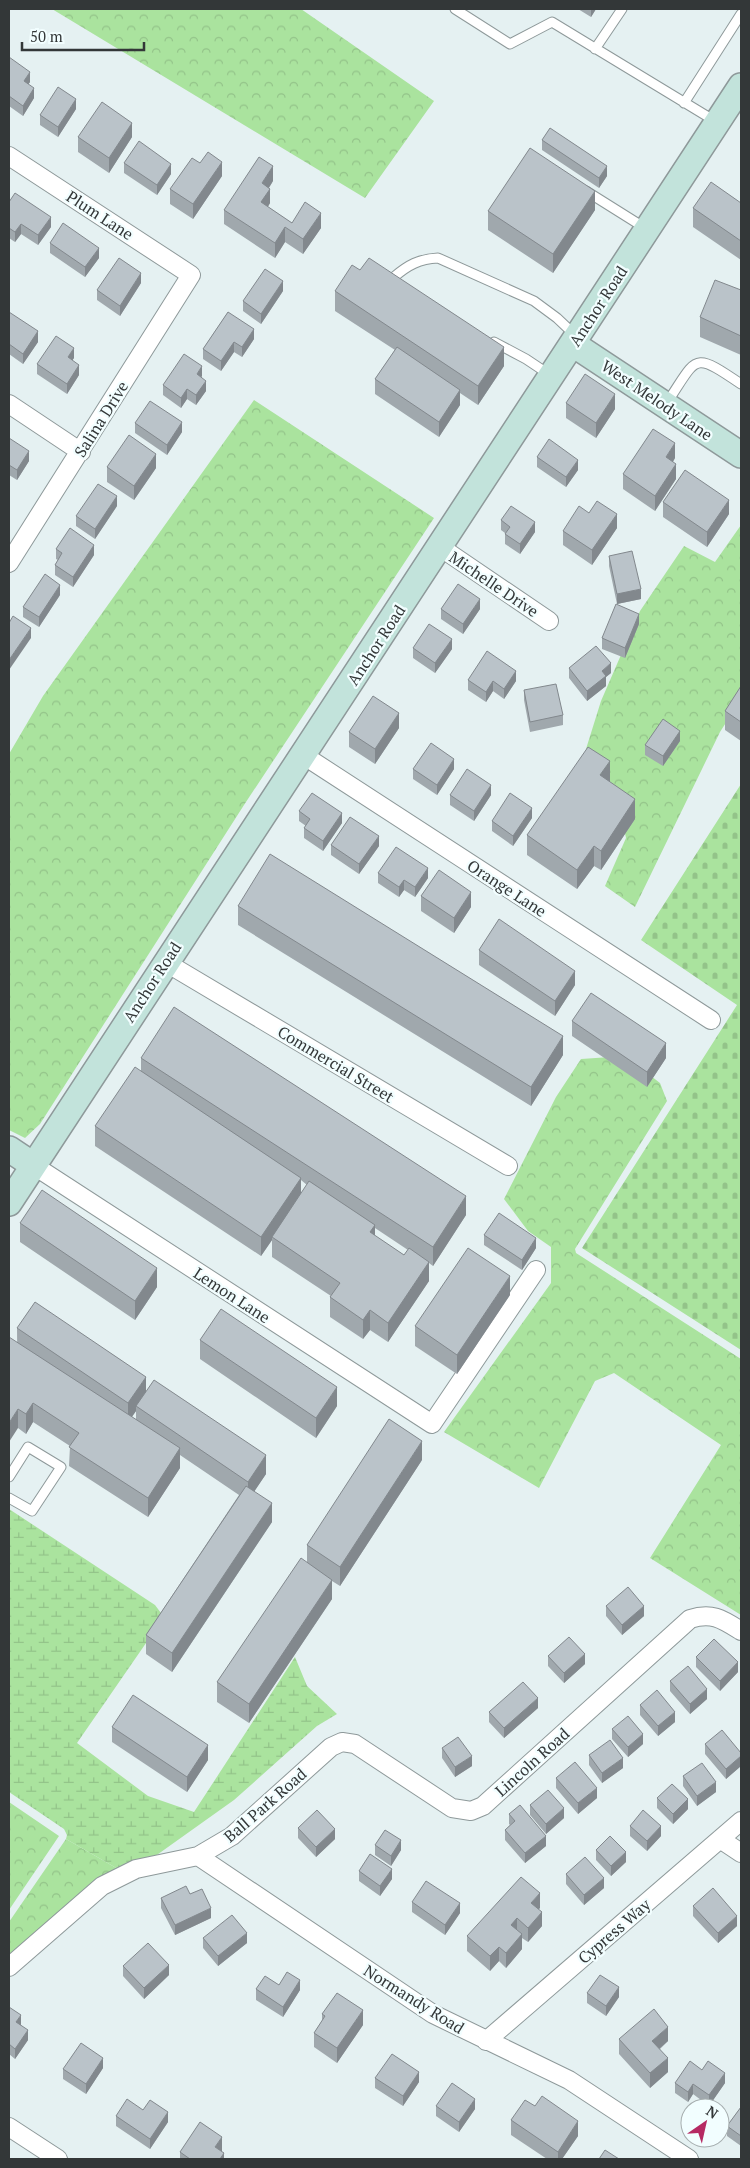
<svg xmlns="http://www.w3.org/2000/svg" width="750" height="2168" font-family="'PT Serif',serif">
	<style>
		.forest { fill: url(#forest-crowns) }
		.wetland { fill: url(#wetland-marsh) }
		.cemetery { fill: url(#cemetery-stones) }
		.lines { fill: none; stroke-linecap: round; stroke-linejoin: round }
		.lane-casing { stroke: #8e999a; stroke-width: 11 }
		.street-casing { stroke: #8e999a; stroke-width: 20 }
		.secondary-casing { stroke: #8e999a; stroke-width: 28 }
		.lane { stroke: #fff; stroke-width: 9 }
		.street { stroke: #fff; stroke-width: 18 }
		.secondary { stroke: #c2e3db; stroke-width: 25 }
		.wall { fill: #a0a8ad; fill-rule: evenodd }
		.shaded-wall { fill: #82888d }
		.building { fill: #bac3c9; stroke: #82888d }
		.labels { text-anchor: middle; stroke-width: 4.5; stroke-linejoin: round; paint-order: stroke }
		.street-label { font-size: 16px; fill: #333738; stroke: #f2feff }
	</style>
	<defs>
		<pattern id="forest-crowns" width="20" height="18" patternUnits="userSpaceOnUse" patternTransform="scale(1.25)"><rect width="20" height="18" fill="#aae39e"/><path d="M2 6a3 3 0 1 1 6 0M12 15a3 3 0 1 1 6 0" fill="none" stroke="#93c389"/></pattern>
		<pattern id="wetland-marsh" width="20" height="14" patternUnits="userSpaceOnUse" patternTransform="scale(1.25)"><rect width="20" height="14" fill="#aae39e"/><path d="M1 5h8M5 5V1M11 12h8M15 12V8" fill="none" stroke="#93c389"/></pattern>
		<pattern id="cemetery-stones" width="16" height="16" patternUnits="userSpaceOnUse" patternTransform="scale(1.25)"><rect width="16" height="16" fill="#aae39e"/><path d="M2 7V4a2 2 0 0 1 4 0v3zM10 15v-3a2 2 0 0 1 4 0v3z" fill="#93c389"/></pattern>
	</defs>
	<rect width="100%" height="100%" fill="#e5f1f2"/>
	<path class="forest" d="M52 9H301L434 101 365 198Z
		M254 400 434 518 244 805 40 1124 25 1138 9 1130V754L43 696Z
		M741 525V699L720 732 635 907 605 886 626 838 620 809 606 787 586 749 601 701 640 611 684 546 715 562Z
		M625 1056 660 1083 667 1101 575 1249 576 1253 741 1359V1615L650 1558 721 1445 614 1373 595 1381 539 1488 444 1432 551 1283V1247L528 1231 504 1199 556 1097 581 1059Z
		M9 1802 59 1836 9 1910Z
		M66 1839 118 1869 99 1877 9 1956V1922Z"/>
	<path class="wetland" d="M9 1509 155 1605 164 1617 77 1743 148 1796 194 1812 295 1657 307 1686 337 1714 317 1726 234 1800 154 1857 118 1869 66 1839 67 1835 64 1829 9 1792Z"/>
	<path class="cemetery" d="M741 784V1350L582 1248 737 1005 641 940Z"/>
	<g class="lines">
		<g class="lane-casing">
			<path id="lane" d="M455 9 510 44 552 22 715 121
				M595 49 622 9
				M684 103 741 14
				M586 191 645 228
				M394 277C408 265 419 259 438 258L534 301 557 318 576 336
				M494 342 526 359 550 375
				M666 404C698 357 691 350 741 384
				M9 1477 28 1447 61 1467 32 1511 9 1498"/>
		</g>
		<g class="street-casing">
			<path id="street" d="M9 156 191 275 9 563
				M9 404 81 452
				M440 547 549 621
				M303 755 711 1020
				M165 962 508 1166
				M33 1165 432 1424 536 1270
				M720 1839 741 1853
				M198 1856 433 2014 569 2080 689 2159
				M9 1967 102 1886 136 1869 198 1856 232 1836 331 1747 342 1742 355 1744 452 1808 471 1811 483 1806 690 1619C712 1612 722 1619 741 1631
				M486 2041 741 1821
				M9 2127 58 2159"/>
		</g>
		<g class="secondary-casing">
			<path id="secondary" d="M573 344 741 455
				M9 1149 33 1165
				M9 1203 741 86"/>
		</g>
		<use href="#lane" class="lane"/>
		<use href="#street" class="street"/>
		<use href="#secondary" class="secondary"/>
	</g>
	<path class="wall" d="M578 9H596L591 17Z
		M9 57 30 82 28 84 34 98 23 116 9 106Z
		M76 109 58 137 40 125V115Z
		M78 137H132L109 173 78 152Z
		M542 140 607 176 599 188 542 150Z
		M124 163 171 174 157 195 124 173Z
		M200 163 222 176 193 219 170 204V189Z
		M273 181 269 188 270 203 268 207 292 223 321 228 303 254 285 242 275 258 224 224V210Z
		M9 202 51 227 38 245 21 234 15 242 9 238Z
		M741 203V260L693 227V208Z
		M595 210 553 273 488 230V211Z
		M50 243 99 258 85 277 50 253Z
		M141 283 120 316 97 300V290Z
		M741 290V355L700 337V317Z
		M283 291 261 324 243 311V301Z
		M335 291 504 366 478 405 460 393V405L439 437 375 394V379L395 350 335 311Z
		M9 312 38 342 23 364 9 354Z
		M228 312 254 339 242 357 234 352 221 371 203 359V349Z
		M74 358 72 360 79 375 67 394 37 374V364Z
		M202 376 201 377 206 391 196 405 187 399 181 408 163 395V385Z
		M566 403 615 409 596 438 566 418Z
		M135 423 182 432 167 455 135 433Z
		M9 438 29 461 17 480 9 475Z
		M537 457 578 470 566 487 537 467Z
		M675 458 673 462 676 479 655 511 623 489V474Z
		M107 467 156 468 134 500 107 482Z
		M663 502 729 514 707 547 663 517Z
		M117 506 95 539 76 526V516Z
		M589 513 617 528 592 565 563 545V531Z
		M501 520 535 532 520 554 505 544V533L501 530Z
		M56 549 94 555 73 587 55 575V565L58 560 56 559Z
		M609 556 641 599 617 604 609 566Z
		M60 595 39 627 23 617V607Z
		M441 609H480L463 634 441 619Z
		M639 624 625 658 602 649V638Z
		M413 648 452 649 435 673 413 658Z
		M569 668 611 673 606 677V686L587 701 569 678Z
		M468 680 516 681 504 699 493 691 486 702 468 690Z
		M741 686V741L725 730V711Z
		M524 690 563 715V725L530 732 524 700Z
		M399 728 375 764 349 747V732Z
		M680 741 663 766 645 755V745Z
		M413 769H454L437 795 413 779Z
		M609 781 635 819 601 870 594 866 577 889 527 855V835L610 781Z
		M450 795H491L474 821 450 805Z
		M299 811 342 823 323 851 304 838V828L306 826 299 821Z
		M532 818 513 846 492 831V821Z
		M331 845 379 846 359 874 331 855Z
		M378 873 428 878 415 897 404 890 399 897 378 883Z
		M421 896 471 907 454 933 421 911Z
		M238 906 563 1055 531 1106 238 925Z
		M479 950 575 985 555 1016 479 965Z
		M572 1021 666 1058 647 1087 572 1036Z
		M141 1058 466 1215 433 1266 429 1263V1281L388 1342 370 1330 363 1339 330 1317V1297L331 1296 272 1257V1240L261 1256 95 1146V1126L141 1071ZM301 1180 307 1185 301 1194ZM375 1228 408 1250 404 1255 375 1236Z
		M20 1223 157 1287 135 1320 20 1242Z
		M484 1235 536 1248 522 1270 484 1245Z
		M510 1295 457 1374 415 1346V1326Z
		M17 1328 146 1392 266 1474 254 1491 272 1522 172 1672 146 1654V1635L239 1495 180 1455V1468L148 1517 69 1466 70 1446 33 1422 26 1434 18 1428ZM136 1411V1420L132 1417Z
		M200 1340 337 1406 316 1438 200 1359Z
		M422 1460 340 1586 332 1581V1599L249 1723 217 1702V1682L307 1562V1545Z
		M606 1606 644 1616 622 1635 606 1616Z
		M548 1656 585 1664 564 1683 548 1666Z
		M696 1657 738 1672 720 1691 696 1667Z
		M670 1681 707 1699 690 1714 670 1691Z
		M640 1705 675 1722 658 1736 640 1715Z
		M538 1708 504 1738 489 1722V1712Z
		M112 1727 208 1760 187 1792 112 1742Z
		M741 1728V1740L740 1739V1729Z
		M612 1729 643 1744 628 1757 612 1739Z
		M705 1744 741 1753V1766L726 1779 705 1754Z
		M442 1748 472 1766 455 1777 442 1758Z
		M589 1755 623 1768 602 1783 589 1765Z
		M683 1776 716 1792 697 1806 683 1786Z
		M556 1778 597 1798 578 1814 556 1788Z
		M657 1798 688 1809 673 1824 657 1808Z
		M530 1805 564 1818 546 1834 530 1815Z
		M509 1814 546 1846 525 1863 505 1840V1830L510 1825 509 1824Z
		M630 1826 661 1836 647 1851 630 1836Z
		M298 1828 335 1839 316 1857 298 1838Z
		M375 1845 401 1850 391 1866 375 1855Z
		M596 1850 626 1862 611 1876 596 1860Z
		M359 1871 392 1879 380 1896 359 1881Z
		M566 1874 604 1888 584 1905 566 1884Z
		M190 1894 211 1918 175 1935 161 1908V1898Z
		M412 1902 460 1913 445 1935 412 1912Z
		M693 1906 737 1926 718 1943 693 1916Z
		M540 1908 539 1909 542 1926 528 1942 522 1938V1949L506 1968 499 1961 490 1971 467 1951V1936Z
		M203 1938 247 1943 218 1966 203 1948Z
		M123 1966 169 1975 144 1999 123 1976Z
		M279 1985 300 1990 283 2017 256 2000V1989Z
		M587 1993 619 1997 606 2016 587 2003Z
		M9 2008 21 2025 28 2040 15 2059 9 2054Z
		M322 2014 363 2025 337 2063 314 2047V2033L322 2021Z
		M619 2039 668 2041 660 2049 668 2072 650 2088 619 2054Z
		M103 2068 86 2094 63 2079V2069Z
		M702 2070 725 2083 709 2106 693 2094 688 2102 675 2093V2083Z
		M375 2078 419 2082 403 2106 375 2088Z
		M436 2106 475 2109 459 2132 436 2116Z
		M741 2107V2146L727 2136V2126Z
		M143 2110 168 2122 150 2149 116 2126V2116Z
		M511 2120 578 2136 562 2159H547L511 2135Z
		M180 2152H222L224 2159H180Z"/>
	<path class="shaded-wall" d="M591 9H596L591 17Z
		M30 72V82L24 91V81Z
		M34 88V98L23 116V106Z
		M76 99V109L58 137V127Z
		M132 123V137L109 173V158Z
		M222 162V176L193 219V204Z
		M171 164V174L157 195V185Z
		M273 166V181L262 198V183Z
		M607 166V176L599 188V178Z
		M270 189V203L261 217V202Z
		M595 191V210L553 273V254Z
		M321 213V228L303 254V239Z
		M51 217V227L38 245V235Z
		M21 224V234L15 242V232Z
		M285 227V242L275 258V243Z
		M99 248V258L85 277V267Z
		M141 273V283L120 316V306Z
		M283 281V291L261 324V314Z
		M254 329V339L242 357V347Z
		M38 331V342L23 364V354Z
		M234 342V352L221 371V361Z
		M504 347V366L478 405V386Z
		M74 348V358L68 367V357Z
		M79 365V375L67 394V384Z
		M202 366V376L197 384V374Z
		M206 381V391L196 405V395Z
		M187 389V399L181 408V398Z
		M460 390V405L439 437V422Z
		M615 394V409L596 438V423Z
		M182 422V432L167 455V445Z
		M675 443V458L666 472V457Z
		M29 451V461L17 480V470Z
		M156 454V468L134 500V486Z
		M578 460V470L566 487V477Z
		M676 464V479L655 511V496Z
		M117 496V506L95 539V529Z
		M729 500V514L707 547V532Z
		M617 514V528L592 565V550Z
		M535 522V532L520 554V544Z
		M94 545V555L73 587V577Z
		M60 585V595L39 627V617Z
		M641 589V599L617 604V594Z
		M480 599V609L463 634V624Z
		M639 614V624L625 658V648Z
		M31 628V638L9 670V660Z
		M452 639V649L435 673V663Z
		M611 663V673L606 677V686L587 701V691L602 671Z
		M516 671V681L504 699V689Z
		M493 681V691L486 702V692Z
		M399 713V728L375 764V749Z
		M680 731V741L663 766V756Z
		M454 759V769L437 795V785Z
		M610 761V781L600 795V775Z
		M491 785V795L474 821V811Z
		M635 799V819L601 870V851Z
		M532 808V818L513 846V836Z
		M342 813V823L323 851V841Z
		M379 836V846L359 874V864Z
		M594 846V866L577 889V870Z
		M428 868V878L415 897V887Z
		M404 880V890L399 897V887Z
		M471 892V907L454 933V918Z
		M575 971V985L555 1016V1001Z
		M563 1036V1055L531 1106V1087Z
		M666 1043V1058L647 1087V1072Z
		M301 1178V1197L272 1237V1240L261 1256V1237Z
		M466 1196V1215L433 1266V1247Z
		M375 1225V1244L370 1232Z
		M536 1238V1248L522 1270V1260Z
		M429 1262V1281L388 1342V1323Z
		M157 1268V1287L135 1320V1301Z
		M510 1276V1295L457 1374V1355Z
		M370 1310V1330L363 1339V1320Z
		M146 1377V1396L136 1406V1411L128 1422V1403Z
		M337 1387V1406L316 1438V1418Z
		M33 1403V1422L26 1434V1414Z
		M18 1409V1428L9 1442V1423Z
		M422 1441V1460L340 1586V1567Z
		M180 1448V1468L148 1517V1498Z
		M266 1455V1474L248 1501V1482Z
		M272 1503V1522L172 1672V1653Z
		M332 1580V1599L249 1723V1704Z
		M644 1606V1616L622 1635V1625Z
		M585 1654V1664L564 1683V1673Z
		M738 1662V1672L720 1691V1681Z
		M707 1689V1699L690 1714V1704Z
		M538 1698V1708L504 1738V1728Z
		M675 1712V1722L658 1736V1726Z
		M643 1734V1744L628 1757V1747Z
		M208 1745V1760L187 1792V1777Z
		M472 1756V1766L455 1777V1767Z
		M741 1756V1766L726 1779V1769Z
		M623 1758V1768L602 1783V1773Z
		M716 1782V1792L697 1806V1796Z
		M597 1788V1798L578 1814V1803Z
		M688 1799V1809L673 1824V1814Z
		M564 1808V1818L546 1834V1824Z
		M661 1826V1836L647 1851V1841Z
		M335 1829V1839L316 1857V1847Z
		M546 1836V1846L525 1863V1853Z
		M401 1840V1850L391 1866V1856Z
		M626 1852V1862L611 1876V1866Z
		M392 1869V1879L380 1896V1886Z
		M604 1878V1888L584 1905V1895Z
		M540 1893V1908L531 1917V1903Z
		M460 1903V1913L445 1935V1925Z
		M211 1908V1918L175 1935V1925Z
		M542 1912V1926L528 1942V1928Z
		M737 1916V1926L718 1943V1933Z
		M517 1918V1933L511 1925Z
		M247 1933V1943L218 1966V1956Z
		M522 1934V1949L506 1968V1953Z
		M499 1947V1961L490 1971V1956Z
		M169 1965V1975L144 1999V1988Z
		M300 1980V1990L283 2017V2007Z
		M619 1987V1997L606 2016V2006Z
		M363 2010V2025L337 2063V2048Z
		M21 2015V2025L16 2032V2022Z
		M668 2027V2041L652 2055V2041Z
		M28 2030V2040L15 2059V2049Z
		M103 2058V2068L86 2094V2084Z
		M668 2058V2072L650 2088V2073Z
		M419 2072V2082L403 2106V2096Z
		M725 2073V2083L709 2106V2095Z
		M693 2084V2094L688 2102V2092Z
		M475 2099V2109L459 2132V2122Z
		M168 2112V2122L150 2149V2139Z
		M578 2121V2136L562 2159H558V2152Z
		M222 2137V2152L215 2147Z
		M224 2153V2159H220Z"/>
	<path class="building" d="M9 57 30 72 24 81 34 88 23 106 9 96Z
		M58 87 76 99 58 127 40 115Z
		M102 102 132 123 109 158 78 137Z
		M550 128 607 166 599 178 542 140Z
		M139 141 171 164 157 185 124 163Z
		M530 148 595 191 553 254 488 211Z
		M208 152 222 162 193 204 170 189 192 158 200 163Z
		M259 157 273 166 262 183 270 189 261 202 292 223 305 202 321 213 303 239 285 227 275 243 224 210Z
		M711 182 741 203V241L693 208Z
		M15 193 51 217 38 235 21 224 15 232 9 228V202Z
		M63 223 99 248 85 267 50 243Z
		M119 258 141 273 120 306 97 290Z
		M369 258 504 347 478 386 335 291 352 265 360 270Z
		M265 269 283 281 261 314 243 301Z
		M715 280 741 290V336L700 317Z
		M9 312 38 331 23 354 9 344Z
		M228 312 254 329 242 347 234 342 221 361 203 349Z
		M56 336 74 348 68 357 79 365 67 384 37 364Z
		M397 347 460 390 439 422 375 379Z
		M184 354 202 366 197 374 206 381 196 395 187 389 181 398 163 385Z
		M585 374 615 394 596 423 566 403Z
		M150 401 182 422 167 445 135 423Z
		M653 429 675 443 666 457 676 464 655 496 623 474Z
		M129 435 156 454 134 486 107 467Z
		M9 438 29 451 17 470 9 465Z
		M549 439 578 460 566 477 537 457Z
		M685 470 729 500 707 532 663 502Z
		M98 484 117 496 95 529 76 516Z
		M597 501 617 514 592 550 563 531 579 506 589 513Z
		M511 506 535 522 520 544 505 534 510 527 501 520Z
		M70 528 94 545 73 577 55 565 62 553 56 549Z
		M632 551 641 589 617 594 609 556Z
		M45 574 60 585 39 617 23 607Z
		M458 584 480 599 463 624 441 609Z
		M616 604 639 614 625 648 602 638Z
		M13 616 31 628 9 660V623Z
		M429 624 452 639 435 663 413 648Z
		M596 646 611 663 602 671 606 676 587 691 569 668Z
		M487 651 516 671 504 689 493 681 486 692 468 680Z
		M556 684 563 715 530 722 524 690Z
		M741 686V722L725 711Z
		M373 696 399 713 375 749 349 732Z
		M663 719 680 731 663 756 645 745Z
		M431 743 454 759 437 785 413 769Z
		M588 747 610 761 600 775 635 799 601 851 594 846 577 870 527 835Z
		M467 769 491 785 474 811 450 795Z
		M312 793 342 813 323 841 304 828 310 819 299 811Z
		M510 793 532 808 513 836 492 821Z
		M350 817 379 836 359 864 331 845Z
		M396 847 428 868 415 887 404 880 399 887 378 873Z
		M270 854 563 1036 531 1087 238 906Z
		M439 870 471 892 454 918 421 896Z
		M499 919 575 971 555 1001 479 950Z
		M591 993 666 1043 647 1072 572 1021Z
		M174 1007 466 1196 433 1247 141 1058Z
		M135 1067 301 1178 261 1237 95 1126Z
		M309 1181 375 1225 370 1232 404 1255 409 1248 429 1262 388 1323 370 1310 363 1320 330 1297 340 1283 272 1237Z
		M42 1190 157 1268 135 1301 20 1223Z
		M499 1213 536 1238 522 1260 484 1235Z
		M468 1248 510 1276 457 1355 415 1326Z
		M35 1302 146 1377 128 1403 17 1328Z
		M221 1309 337 1387 316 1418 200 1340Z
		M9 1337 180 1448 148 1498 69 1447 79 1433 33 1403 26 1414 18 1409 9 1423Z
		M154 1380 266 1455 248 1482 136 1406Z
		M389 1419 422 1441 340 1567 307 1545Z
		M246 1486 272 1503 172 1653 146 1635Z
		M301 1558 332 1580 249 1704 217 1682Z
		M628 1587 644 1606 622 1625 606 1606Z
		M569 1637 585 1654 564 1673 548 1656Z
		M714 1639 738 1662 720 1681 696 1657Z
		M688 1666 707 1689 690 1704 670 1681Z
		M523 1682 538 1698 504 1728 489 1712Z
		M657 1690 675 1712 658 1726 640 1705Z
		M133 1695 208 1745 187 1777 112 1727Z
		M628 1716 643 1734 628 1747 612 1729Z
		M722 1730 741 1753V1756L726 1769 705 1744Z
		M458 1737 472 1756 455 1767 442 1748Z
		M610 1740 623 1758 602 1773 589 1755Z
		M575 1762 597 1788 578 1803 556 1778Z
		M702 1763 716 1782 697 1796 683 1776Z
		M672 1784 688 1799 673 1814 657 1798Z
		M548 1790 564 1808 546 1824 530 1805Z
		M520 1805 546 1836 525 1853 505 1830 515 1821 509 1814Z
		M317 1810 335 1829 316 1847 298 1828Z
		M643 1810 661 1826 647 1841 630 1826Z
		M385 1830 401 1840 391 1856 375 1845Z
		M610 1836 626 1852 611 1866 596 1850Z
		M370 1854 392 1869 380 1886 359 1871Z
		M585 1857 604 1878 584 1895 566 1874Z
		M521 1877 540 1893 531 1903 542 1912 528 1928 517 1918 511 1925 522 1934 506 1953 499 1947 490 1956 467 1936Z
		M426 1881 460 1903 445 1925 412 1902Z
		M186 1886 190 1894 202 1889 211 1908 175 1925 161 1898Z
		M713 1888 737 1916 718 1933 693 1906Z
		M232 1915 247 1933 218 1956 203 1938Z
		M148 1943 169 1965 144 1988 123 1966Z
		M287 1972 300 1980 283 2007 256 1989 265 1976 279 1985Z
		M600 1975 619 1987 606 2006 587 1993Z
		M337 1993 363 2010 337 2048 314 2033 325 2016 322 2014Z
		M9 2007 21 2015 16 2022 28 2030 15 2049 9 2044Z
		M654 2009 668 2027 652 2041 668 2058 650 2073 619 2039Z
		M81 2043 103 2058 86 2084 63 2069Z
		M392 2054 419 2072 403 2096 375 2078Z
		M690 2061 702 2070 708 2061 725 2073 709 2095 693 2084 688 2092 675 2083Z
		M452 2083 475 2099 459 2122 436 2106Z
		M542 2096 578 2121 558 2152 511 2120 525 2100 535 2106Z
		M127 2099 143 2110 150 2100 168 2112 150 2139 116 2116Z
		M741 2107V2136L727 2126Z
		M200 2122 222 2137 215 2147 224 2153 220 2159H190L180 2152Z
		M605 2150 619 2159H599Z"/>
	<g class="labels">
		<g class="street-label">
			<text transform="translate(100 215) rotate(33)" y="6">Plum Lane</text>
			<text transform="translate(598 306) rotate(-57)" y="6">Anchor Road</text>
			<text transform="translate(657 400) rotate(34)" y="6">West Melody Lane</text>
			<text transform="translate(101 419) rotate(-58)" y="6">Salina Drive</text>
			<text transform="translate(494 584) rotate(34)" y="6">Michelle Drive</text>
			<text transform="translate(376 645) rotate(-57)" y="6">Anchor Road</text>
			<text transform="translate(507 888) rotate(33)" y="6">Orange Lane</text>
			<text transform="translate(152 982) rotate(-57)" y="6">Anchor Road</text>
			<text transform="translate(336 1064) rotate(31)" y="6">Commercial Street</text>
			<text transform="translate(232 1295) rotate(33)" y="6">Lemon Lane</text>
			<text transform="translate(532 1762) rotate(-42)" y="6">Lincoln Road</text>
			<text transform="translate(265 1805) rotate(-41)" y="6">Ball Park Road</text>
			<text transform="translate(614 1931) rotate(-41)" y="6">Cypress Way</text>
			<text transform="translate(414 1999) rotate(32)" y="6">Normandy Road</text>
		</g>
	</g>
	<rect width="750" height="2168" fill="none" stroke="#333738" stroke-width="20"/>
	<g transform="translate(705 2123) rotate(34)"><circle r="24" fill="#f2feff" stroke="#a6aeaf"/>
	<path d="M0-4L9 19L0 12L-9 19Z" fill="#b62a63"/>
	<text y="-8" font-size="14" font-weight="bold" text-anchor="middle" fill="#333738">N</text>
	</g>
	<path d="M22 42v8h122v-8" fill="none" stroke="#333738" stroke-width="2.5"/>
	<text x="30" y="42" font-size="15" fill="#333738" stroke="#f2feff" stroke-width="4" paint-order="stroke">50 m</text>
</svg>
